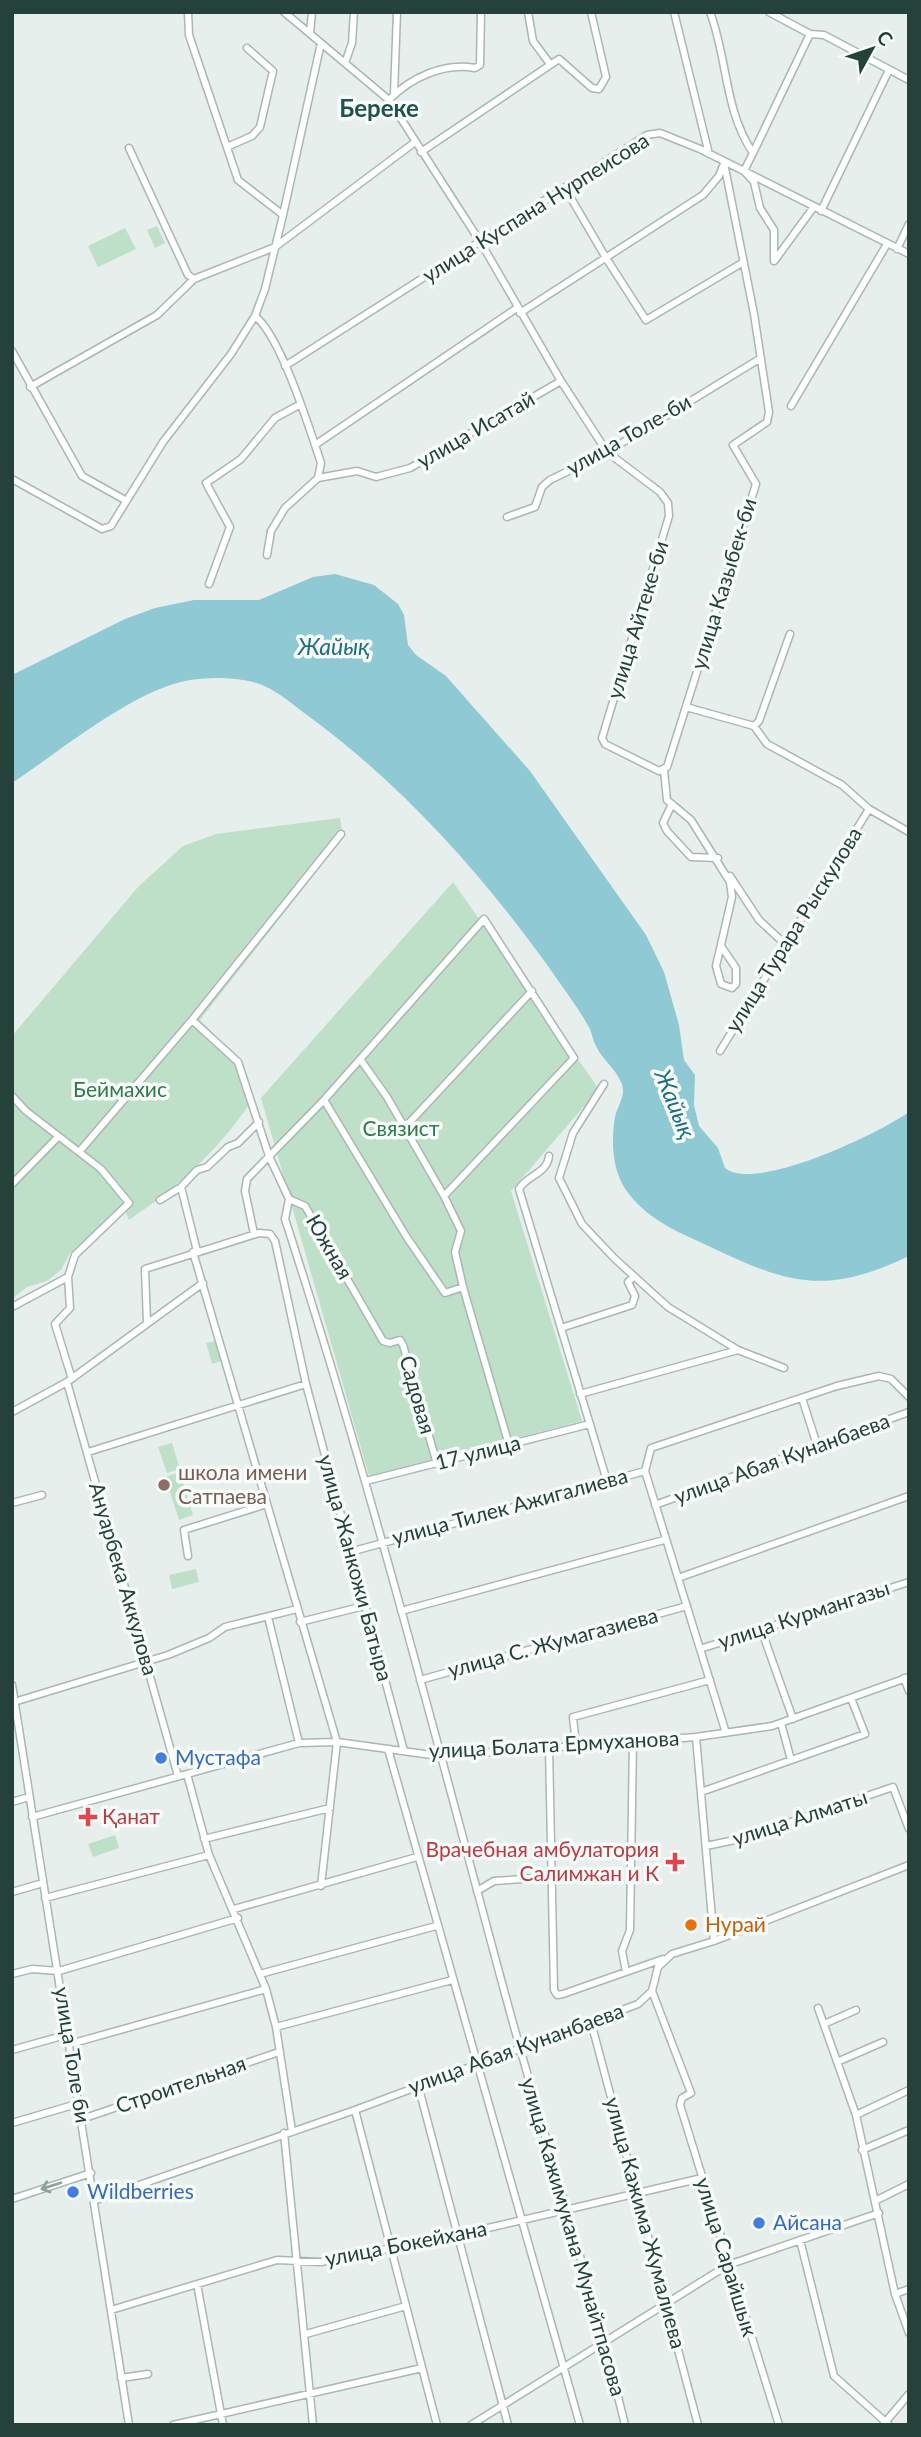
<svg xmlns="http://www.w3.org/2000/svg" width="921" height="2437" font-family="Lato,sans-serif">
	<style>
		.green { fill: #bfe0c8 }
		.water { fill: #8ec9d4 }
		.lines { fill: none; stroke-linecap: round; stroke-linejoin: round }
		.minor-casing { stroke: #a8b8b2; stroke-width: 9 }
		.minor { stroke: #fff; stroke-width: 6 }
		.oneway { stroke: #92a09c }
		.education-dot { fill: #8d6e63; stroke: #f7fbf9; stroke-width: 2.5 }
		.shop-dot { fill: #3f7fe0; stroke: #f7fbf9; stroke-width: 2.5 }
		.health-dot { fill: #e0444e; stroke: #f7fbf9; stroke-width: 2.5 }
		.food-dot { fill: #e8710a; stroke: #f7fbf9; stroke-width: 2.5 }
		.labels { text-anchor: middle; stroke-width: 7; stroke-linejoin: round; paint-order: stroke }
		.street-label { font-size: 21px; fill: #24423a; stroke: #f7fbf9 }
		.park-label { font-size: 21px; fill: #2d7a4b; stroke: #f7fbf9 }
		.education-label { font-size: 21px; fill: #785e54; stroke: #f7fbf9; text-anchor: start }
		.shop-label { font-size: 21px; fill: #366cbe; stroke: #f7fbf9; text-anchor: start }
		.health-label { font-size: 21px; fill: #be3a42; stroke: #f7fbf9; text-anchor: start }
		.food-label { font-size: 21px; fill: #c56008; stroke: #f7fbf9; text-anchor: start }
		.water-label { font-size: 23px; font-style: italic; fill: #1c6f80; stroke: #f7fbf9 }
		.quarter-label { font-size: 24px; font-weight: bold; fill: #1f5548; stroke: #f7fbf9 }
	</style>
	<rect width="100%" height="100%" fill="#e6efeb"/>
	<path class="green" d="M157 226 165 243 155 248 147 230Z
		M125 228 136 249 98 267 88 246Z
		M340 818 343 838 200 1020 233 1054 248 1106C217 1152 175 1189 129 1220L123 1206 70 1253 61 1270 47 1281 27 1287 12 1299V1036L138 887 183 846 216 834Z
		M453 882 599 1089 511 1191 582 1421 369 1476 261 1098Z
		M215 1341 221 1361 212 1364 206 1343Z
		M172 1443 180 1469 167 1473 158 1447Z
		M180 1472 193 1515 179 1520 165 1477Z
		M196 1569 199 1582 172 1589 169 1575Z
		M115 1835 119 1848 93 1857 88 1844Z"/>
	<path class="water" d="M335 574 374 585 398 604 404 615 408 645 416 655 446 676 530 771 646 935 664 972 679 1025 684 1060 695 1075 694 1105 699 1126 718 1148 725 1168C755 1193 880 1133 909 1112V1256C822 1298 784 1282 702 1243 673 1230 645 1217 626 1190 612 1170 611 1141 615 1117 618 1104 627 1095 621 1082 615 1068 602 1059 596 1046 593 1041 592 1034 590 1029 578 1007 562 987 548 966 482 874 402 785 311 718 293 705 274 687 253 682 234 677 210 677 190 680 136 688 59 752 12 783V675L125 619 155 608 194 600H259L313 577Z"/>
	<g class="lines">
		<g class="minor-casing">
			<path id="minor" d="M188 12 189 35 238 180 283 215
				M284 12 389 100 481 243 561 381 607 452 660 492 668 503 669 516 602 738 605 744 659 771 667 767 756 484 733 445 767 422 769 412 754 314 724 163
				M528 12 533 41 550 64
				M674 12 709 154
				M710 12C728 60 724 110 753 153L744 171 754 182 760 208 774 230V261
				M769 12 810 34 824 35 909 80
				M310 33 312 12
				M345 63 352 43 354 12
				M394 94 397 12
				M389 100C410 78 444 62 475 68L480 65 481 12
				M227 147 252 136 260 127 273 71 247 48
				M129 148 188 275 194 279
				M421 152 559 59 592 88 599 89 606 77 591 12
				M753 153 810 34
				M565 188 606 258 646 320 742 263
				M821 211 889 70
				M897 249 909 224
				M775 260 813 208
				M520 313 703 195 719 176 723 166
				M255 316C281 337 309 427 321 463L318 478
				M12 351 82 476 125 500
				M285 366 647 135 660 133 700 149 909 254
				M30 387 157 315 194 279 275 247 415 142
				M791 406 887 244
				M315 445 517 308
				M12 479 102 529 111 526 163 442 231 354 255 316 265 289 283 215 321 43
				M507 517 535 507 542 487 550 480 607 452 761 358
				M267 555 271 531 285 508 318 478 357 471 376 477 410 468 561 381
				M209 584 230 527 206 483 241 459 275 418 299 405
				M686 707 754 726 767 744 842 785 869 809 909 832
				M754 726 759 721 790 634
				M664 770 667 800 691 820 730 882 732 897 716 966 721 984 732 988 736 984V968L721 946
				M672 804 663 823 667 831 691 857 718 858
				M730 876 759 920 786 945
				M192 1020 238 1062 269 1156 289 1199 305 1206 383 1341 390 1343 400 1340 403 1345 437 1464
				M720 1051 869 809
				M604 1084 573 1133 559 1178 582 1224 614 1258 668 1307 738 1350 784 1368
				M12 1096 26 1111 101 1169 129 1203 75 1255 68 1277 12 1307
				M324 1100 406 1236 445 1293 463 1287 455 1252 461 1231 444 1196
				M402 1125 409 1123 532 991
				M79 1152 192 1020 341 834
				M549 1156C547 1174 527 1175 519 1189L607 1481
				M12 1184 58 1137
				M181 1187 197 1251
				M289 1199 285 1219C368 1474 435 1735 505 1994 544 2138 590 2280 625 2425
				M160 1200 181 1187 197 1170 207 1167 228 1147 238 1143 259 1122
				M254 1234 245 1191 247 1179 324 1100 484 919 574 1058 444 1196 387 1097 360 1059
				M193 1252 337 1742 321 1886
				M68 1277 70 1308 55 1324 71 1376
				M463 1287 509 1445
				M147 1322 145 1269 259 1233 270 1234 275 1241 306 1384 404 1751
				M561 1328 632 1305 635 1296 628 1282 634 1276
				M67 1382 178 1776
				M580 1394 738 1350
				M802 1398 817 1445
				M12 1412 67 1382 203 1283
				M88 1452 306 1384
				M366 1481 590 1424
				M12 1503 42 1495
				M655 1505 909 1412
				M350 1552 645 1471
				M188 1556 184 1530 267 1504
				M678 1578 909 1496
				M401 1611 664 1540
				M268 1617 299 1743
				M300 1622 364 1606
				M761 1629 793 1719
				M700 1649 909 1582
				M904 1678 909 1691
				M420 1680 687 1606
				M12 1685 129 2425
				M14 1702 168 1655 209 1638 225 1627 297 1609
				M781 1723 791 1760
				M726 1733 645 1471 651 1448 837 1386 879 1376 891 1379 909 1397
				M696 1737 714 1941
				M576 1745 573 1717 710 1680
				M549 1747 554 1990 557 1995 563 1994 663 1959
				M388 1749 580 2425
				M187 1774 209 1855 266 1989 276 2027 292 2131
				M701 1792 865 1734 851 1698
				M12 1802 29 1797
				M32 1817 299 1743 337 1742 439 1756 696 1737 772 1726 909 1677
				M204 1839 330 1808
				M706 1846 744 1838 893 1787 909 1829
				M477 1891 494 1881 552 1877
				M12 1892 43 1883
				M45 1898 209 1855
				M234 1909 417 1857
				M626 1972 622 1951 630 1930 633 1741
				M12 1974 32 1969 59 1971 238 1918
				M260 1974 436 1926
				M652 1991 691 2093 682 2098 680 2105 779 2425
				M818 2008 856 2115 895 2294 909 2333
				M591 2022 698 2425
				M824 2024 856 2010
				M276 2027 452 1980
				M70 2044 266 1989
				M12 2050 69 2034
				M837 2062 883 2042
				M418 2085 508 2425
				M355 2110 437 2425
				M856 2115 909 2090
				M82 2119 279 2052
				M12 2123 80 2103
				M284 2133 313 2425
				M862 2150 909 2130
				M12 2199 91 2173
				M96 2200 355 2110 638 2004 652 1991 658 1967 672 1954 714 1941 909 1865
				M875 2201 909 2184
				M800 2240 834 2376 889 2425
				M197 2284 223 2425
				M895 2294 909 2289
				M111 2310 277 2260 321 2262 458 2235 702 2178
				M306 2334 406 2306
				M121 2378 148 2374
				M173 2425 422 2368
				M471 2425 728 2265 879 2213
				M883 2425 909 2394"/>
		</g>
		<use href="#minor" class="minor"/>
	</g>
	<defs><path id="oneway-shaft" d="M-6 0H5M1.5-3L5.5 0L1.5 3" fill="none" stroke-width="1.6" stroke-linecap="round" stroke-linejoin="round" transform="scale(1.75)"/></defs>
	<use class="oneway" href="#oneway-shaft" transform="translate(51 2186) rotate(162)"/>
	<circle class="education-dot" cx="164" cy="1485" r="7"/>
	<g class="shop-dot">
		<circle cx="161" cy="1758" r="7"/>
		<circle cx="73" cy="2192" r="7"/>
		<circle cx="759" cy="2223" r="7"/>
	</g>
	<g class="health-dot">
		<path d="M84.5 1806.5h7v7h7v7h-7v7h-7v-7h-7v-7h7z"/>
		<path d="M671.5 1851.5h7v7h7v7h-7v7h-7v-7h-7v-7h7z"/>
	</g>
	<circle class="food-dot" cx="691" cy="1925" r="7"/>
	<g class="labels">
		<g class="street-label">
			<text transform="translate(536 208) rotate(-32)" y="7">улица Куспана Нурпеисова</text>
			<text transform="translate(476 430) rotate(-30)" y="7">улица Исатай</text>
			<text transform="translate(629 435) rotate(-30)" y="7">улица Толе-би</text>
			<text transform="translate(724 584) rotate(-73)" y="7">улица Казыбек-би</text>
			<text transform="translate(638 620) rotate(-73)" y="7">улица Айтеке-би</text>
			<text transform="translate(794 930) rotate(-58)" y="7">улица Турара Рыскулова</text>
			<text transform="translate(329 1247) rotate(60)" y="7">Южная</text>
			<text transform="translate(417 1395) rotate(74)" y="7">Садовая</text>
			<text transform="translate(478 1453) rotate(-14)" y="7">17 улица</text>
			<text transform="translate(782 1459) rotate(-20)" y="7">улица Абая Кунанбаева</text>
			<text transform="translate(510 1507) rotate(-15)" y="7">улица Тилек Ажигалиева</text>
			<text transform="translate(355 1568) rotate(75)" y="7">улица Жанкожи Батыра</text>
			<text transform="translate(123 1579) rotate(74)" y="7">Ануарбека Аккулова</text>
			<text transform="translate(804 1615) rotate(-18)" y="7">улица Курмангазы</text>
			<text transform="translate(553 1643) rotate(-15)" y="7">улица С. Жумагазиева</text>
			<text transform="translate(554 1745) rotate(-3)" y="7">улица Болата Ермуханова</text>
			<text transform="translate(800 1818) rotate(-18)" y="7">улица Алматы</text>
			<text transform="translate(516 2049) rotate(-20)" y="7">улица Абая Кунанбаева</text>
			<text transform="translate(72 2055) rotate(81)" y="7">улица Толе би</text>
			<text transform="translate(181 2085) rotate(-19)" y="7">Строительная</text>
			<text transform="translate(645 2223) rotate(75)" y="7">улица Кажима Жумалиева</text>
			<text transform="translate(573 2237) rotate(74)" y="7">улица Кажимукана Мунайтпасова</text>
			<text transform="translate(406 2244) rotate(-11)" y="7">улица Бокейхана</text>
			<text transform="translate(726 2257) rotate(73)" y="7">улица Сарайшык</text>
		</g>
		<g class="park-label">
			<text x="120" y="1097">Беймахис</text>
			<text x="401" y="1136">Связист</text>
		</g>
		<g class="education-label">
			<text x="178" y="1480">школа имени<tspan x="178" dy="24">Сатпаева</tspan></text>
		</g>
		<g class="shop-label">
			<text x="175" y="1765">Мустафа</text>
			<text x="87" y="2199">Wildberries</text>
			<text x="773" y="2230">Айсана</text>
		</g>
		<g class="health-label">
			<text x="102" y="1824">Қанат</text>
			<text x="659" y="1857" text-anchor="end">Врачебная амбулатория<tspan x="659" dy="24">Салимжан и К</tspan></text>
		</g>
		<g class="food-label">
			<text x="705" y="1932">Нурай</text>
		</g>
		<g class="water-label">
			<text x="334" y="655">Жайық</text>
			<text transform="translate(675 1104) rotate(68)" y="8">Жайық</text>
		</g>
		<g class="quarter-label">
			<text x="379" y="117">Береке</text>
		</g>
	</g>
	<rect width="921" height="2437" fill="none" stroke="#24423a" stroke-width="28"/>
	<g transform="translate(872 49) rotate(50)" stroke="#f7fbf9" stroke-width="5" paint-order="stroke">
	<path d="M0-5L12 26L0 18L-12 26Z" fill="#24423a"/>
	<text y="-10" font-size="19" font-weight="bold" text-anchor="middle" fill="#24423a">С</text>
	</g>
</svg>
